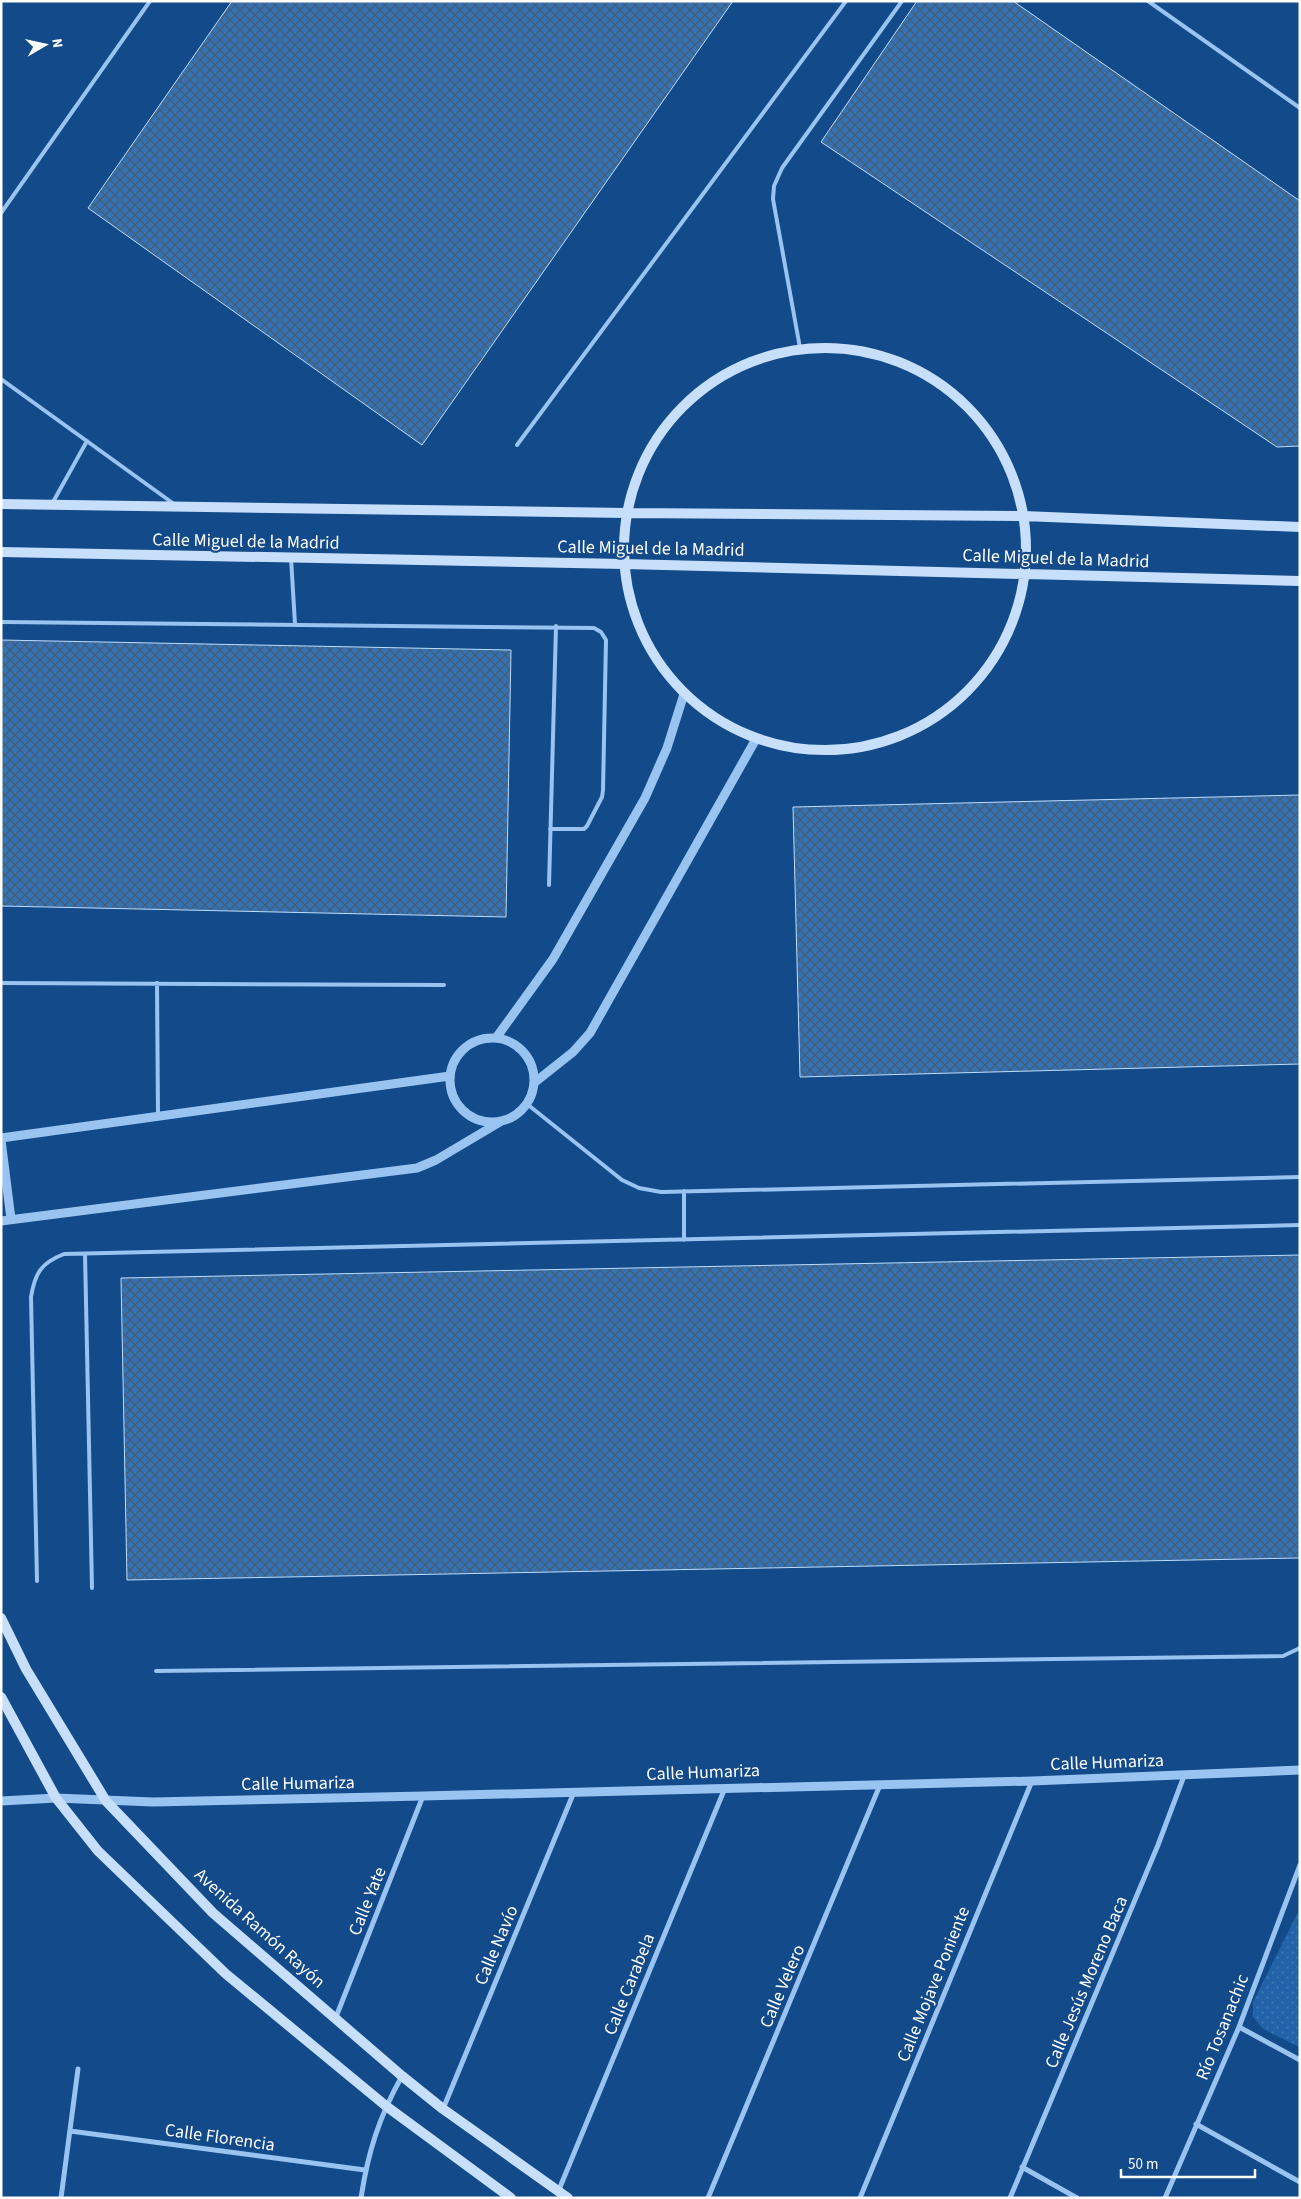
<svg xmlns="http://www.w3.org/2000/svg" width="1301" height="2199" font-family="'Source Sans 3',sans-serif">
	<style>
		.green { fill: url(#green-dots) }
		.building { fill: url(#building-cross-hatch); stroke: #bfddfc }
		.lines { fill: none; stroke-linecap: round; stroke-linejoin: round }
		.service { stroke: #99c3f0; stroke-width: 4 }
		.minor { stroke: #99c3f0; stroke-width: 5 }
		.tertiary { stroke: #99c3f0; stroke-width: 9 }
		.secondary { stroke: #c7dffb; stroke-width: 10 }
		.labels { text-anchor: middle; stroke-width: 4.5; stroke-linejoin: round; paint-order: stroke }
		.street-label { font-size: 18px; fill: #fff; stroke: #124a8a }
	</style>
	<defs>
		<pattern id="green-dots" width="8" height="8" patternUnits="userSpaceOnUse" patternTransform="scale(1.25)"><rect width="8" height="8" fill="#2162a8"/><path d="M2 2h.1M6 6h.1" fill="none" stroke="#427ab5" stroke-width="1.8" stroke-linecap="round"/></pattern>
		<pattern id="building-cross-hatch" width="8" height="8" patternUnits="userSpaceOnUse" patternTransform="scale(1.25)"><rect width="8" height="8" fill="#3672b2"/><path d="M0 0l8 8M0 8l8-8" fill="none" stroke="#425d7a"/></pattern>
	</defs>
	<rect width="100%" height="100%" fill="#124a8a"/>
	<path class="green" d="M1300 1908V2047H1299L1263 2029 1253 2017V2002Z"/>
	<path class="building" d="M232 1H733L422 445 88 208Z
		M917 1H1013L1300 201V446L1277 447 821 142Z
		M1 640 511 650 506 917 1 906Z
		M1300 795V1064L800 1077 793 807Z
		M1300 1255V1558L127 1580 121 1278Z"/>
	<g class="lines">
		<path class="service" d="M1148 1 1300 108
			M1 213 150 1
			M800 348 773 199 774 186 782 168 902 1
			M1 379 174 504
			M517 445 846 1
			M53 502 87 441
			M291 558 295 624
			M1 622 594 628 601 632 606 640 603 790 602 797 587 826 584 829H550
			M549 885 556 626
			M1 983 444 985
			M157 983 158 1116
			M527 1104 622 1180 639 1188 661 1192 1300 1177
			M684 1240V1191
			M85 1254 92 1588
			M37 1581 31 1297C35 1273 41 1263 64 1254L1300 1225
			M156 1671 1283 1656 1300 1648"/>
		<path class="minor" d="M336 2017 423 1796
			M1239 2027 1300 2060
			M443 2109 574 1792
			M1196 2124 1300 2182
			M70 2131 365 2170
			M1022 2167 1077 2198
			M558 2192 725 1788
			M61 2198 78 2069
			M361 2198C368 2152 379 2117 402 2076
			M708 2198 880 1785
			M860 2198 1032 1781
			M1010 2198 1158 1845 1184 1776
			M1165 2198 1239 2027 1300 1865"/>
		<path class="tertiary" d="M496 1038 553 959 645 798 667 748 684 694
			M450 1080a42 42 0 1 1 84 0a42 42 0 1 1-84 0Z
			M534 1083 573 1052 590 1033 756 739
			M1 1138 450 1076
			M1 1140 11 1219
			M1 1221 417 1168 436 1160 500 1122
			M1 1801 56 1798 153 1802 423 1796 1032 1781 1300 1770"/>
		<path class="secondary" d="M624 549a201 201 0 1 1 402 0a201 201 0 1 1-402 0Z
			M1 504 627 513 1023 516 1300 527
			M1 552 624 564 1300 581
			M1 1618 26 1669 106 1801 213 1913 402 2076 443 2109 568 2198
			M1 1697 56 1798 98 1851 226 1974 386 2106 511 2198"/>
	</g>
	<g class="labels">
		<g class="street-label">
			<text transform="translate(246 541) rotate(1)" y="6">Calle Miguel de la Madrid</text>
			<text transform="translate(651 548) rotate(1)" y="6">Calle Miguel de la Madrid</text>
			<text transform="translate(1056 558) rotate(2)" y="6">Calle Miguel de la Madrid</text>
			<text transform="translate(1107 1762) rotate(-2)" y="6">Calle Humariza</text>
			<text transform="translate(703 1772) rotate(-2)" y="6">Calle Humariza</text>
			<text transform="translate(298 1783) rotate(-1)" y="6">Calle Humariza</text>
			<text transform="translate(367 1901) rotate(-68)" y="6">Calle Yate</text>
			<text transform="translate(260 1928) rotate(42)" y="6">Avenida Ramón Rayón</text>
			<text transform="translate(496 1945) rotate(-67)" y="6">Calle Navío</text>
			<text transform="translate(1086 1982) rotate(-67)" y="6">Calle Jesús Moreno Baca</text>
			<text transform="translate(629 1984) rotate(-68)" y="6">Calle Carabela</text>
			<text transform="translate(933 1984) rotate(-68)" y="6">Calle Mojave Poniente</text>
			<text transform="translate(782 1986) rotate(-67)" y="6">Calle Velero</text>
			<text transform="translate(1222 2027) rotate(-68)" y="6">Río Tosanachic</text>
			<text transform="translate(220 2137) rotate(8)" y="6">Calle Florencia</text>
		</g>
	</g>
	<rect width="1301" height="2199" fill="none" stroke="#ffffff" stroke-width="5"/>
	<g transform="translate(45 45) rotate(81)" stroke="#124a8a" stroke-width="4" paint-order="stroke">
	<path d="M0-4L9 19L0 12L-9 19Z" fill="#ffffff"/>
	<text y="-8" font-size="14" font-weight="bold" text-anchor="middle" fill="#ffffff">N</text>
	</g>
	<path d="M1121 2169v8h134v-8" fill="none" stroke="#ffffff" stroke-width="2.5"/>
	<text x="1128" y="2169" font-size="15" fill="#ffffff" stroke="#124a8a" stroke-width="4" paint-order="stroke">50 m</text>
</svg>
